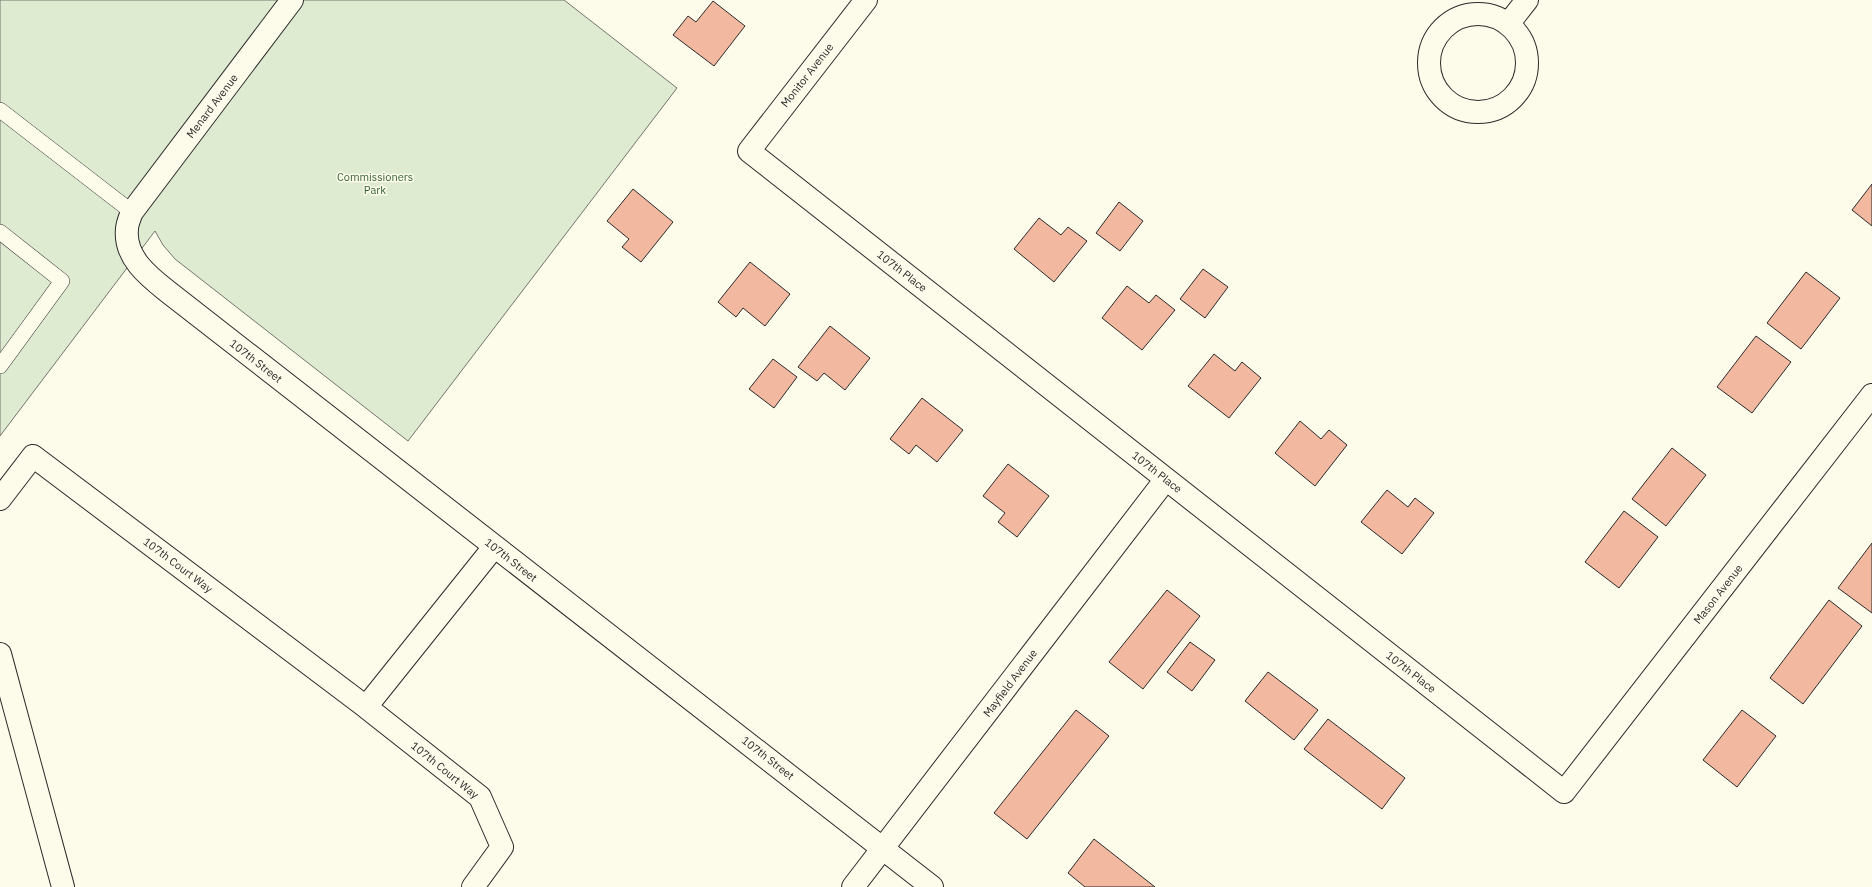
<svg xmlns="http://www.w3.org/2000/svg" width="1872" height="887" font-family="'IBM Plex Sans',sans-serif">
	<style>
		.green { fill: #deebd1; stroke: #74746e }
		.building { fill: #f2b8a0; stroke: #2b2b2b }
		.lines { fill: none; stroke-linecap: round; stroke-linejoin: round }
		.lane-casing { stroke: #2b2b2b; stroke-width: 16 }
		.street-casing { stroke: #2b2b2b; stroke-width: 24 }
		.lane { stroke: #fdfbea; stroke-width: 15 }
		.street { stroke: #fdfbea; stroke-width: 22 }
		.labels { text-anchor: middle; stroke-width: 3; stroke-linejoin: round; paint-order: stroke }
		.street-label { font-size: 11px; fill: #2b2b2b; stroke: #fdfbea }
		.park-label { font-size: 11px; fill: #34623c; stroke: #fdfbea }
	</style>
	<rect width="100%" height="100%" fill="#fdfbea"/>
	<path class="green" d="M0 0H564L677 88 408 441 175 259 163 245 155 231 0 436Z"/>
	<path class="building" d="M713 1 745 26 714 66 673 35 688 16 696 22Z
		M1872 184V226L1852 210Z
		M633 189 673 222 641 262 622 247 629 239 607 221Z
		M1119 202 1143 221 1120 251 1096 233Z
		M1039 218 1061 235 1068 227 1087 241 1054 282 1014 249Z
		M750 262 790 294 765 326 743 308 736 317 718 302Z
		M1203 269 1228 287 1205 318 1180 299Z
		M1806 272 1840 298 1801 349 1767 323Z
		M1127 286 1149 303 1156 295 1175 310 1142 350 1102 318Z
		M830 326 870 358 845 390 824 373 817 381 798 367Z
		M1756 336 1791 362 1752 413 1717 387Z
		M1214 354 1235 371 1242 362 1261 378 1229 418 1188 386Z
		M773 359 797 377 774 408 749 389Z
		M922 398 963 430 937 462 916 445 909 454 890 439Z
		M1300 421 1321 439 1329 430 1347 445 1315 486 1275 453Z
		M1672 448 1706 475 1666 526 1632 499Z
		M1008 464 1049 496 1017 537 998 522 1005 513 983 496Z
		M1387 490 1408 507 1415 498 1434 513 1402 554 1361 522Z
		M1624 511 1658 537 1619 588 1585 562Z
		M1872 543V613L1838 588Z
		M1167 590 1200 616 1143 689 1109 662Z
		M1829 600 1862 626 1803 704 1770 678Z
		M1190 642 1215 660 1192 691 1167 672Z
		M1268 672 1318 710 1294 740 1245 701Z
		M1076 710 1109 736 1027 839 994 813Z
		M1742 710 1776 736 1737 787 1703 760Z
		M1328 719 1405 778 1382 809 1304 749Z
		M1094 839 1155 887H1085L1068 873Z"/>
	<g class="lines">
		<g class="lane-casing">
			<path id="lane" d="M0 110 132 212
				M0 232 62 281 0 366"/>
		</g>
		<g class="street-casing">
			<path id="street" d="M292 0 132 212C130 217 127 224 127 229 124 257 148 276 167 291L932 887
				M866 0 749 151 1564 792 1872 395
				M1429 63a49 49 0 1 1 98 0a49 49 0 1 1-98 0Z
				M1509 23 1527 0
				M0 499 33 456 366 707 480 797 502 847 473 887
				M0 654 63 887
				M366 707 494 547
				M853 887 1166 479"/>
		</g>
		<use href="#lane" class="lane"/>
		<use href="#street" class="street"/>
	</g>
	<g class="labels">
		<g class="street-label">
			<text transform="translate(807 75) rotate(-52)" y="4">Monitor Avenue</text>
			<text transform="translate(212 106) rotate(-53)" y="4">Menard Avenue</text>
			<text transform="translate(902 271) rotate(38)" y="4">107th Place</text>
			<text transform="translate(256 361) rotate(38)" y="4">107th Street</text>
			<text transform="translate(1157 472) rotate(38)" y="4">107th Place</text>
			<text transform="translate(511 560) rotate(38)" y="4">107th Street</text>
			<text transform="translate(178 565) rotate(37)" y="4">107th Court Way</text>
			<text transform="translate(1718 594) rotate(-52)" y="4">Mason Avenue</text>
			<text transform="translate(1411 672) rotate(38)" y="4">107th Place</text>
			<text transform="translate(1010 683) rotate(-53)" y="4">Mayfield Avenue</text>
			<text transform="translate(768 758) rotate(38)" y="4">107th Street</text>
			<text transform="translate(445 770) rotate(39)" y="4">107th Court Way</text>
		</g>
		<g class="park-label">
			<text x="375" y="181">Commissioners<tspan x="375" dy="13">Park</tspan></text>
		</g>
	</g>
</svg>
